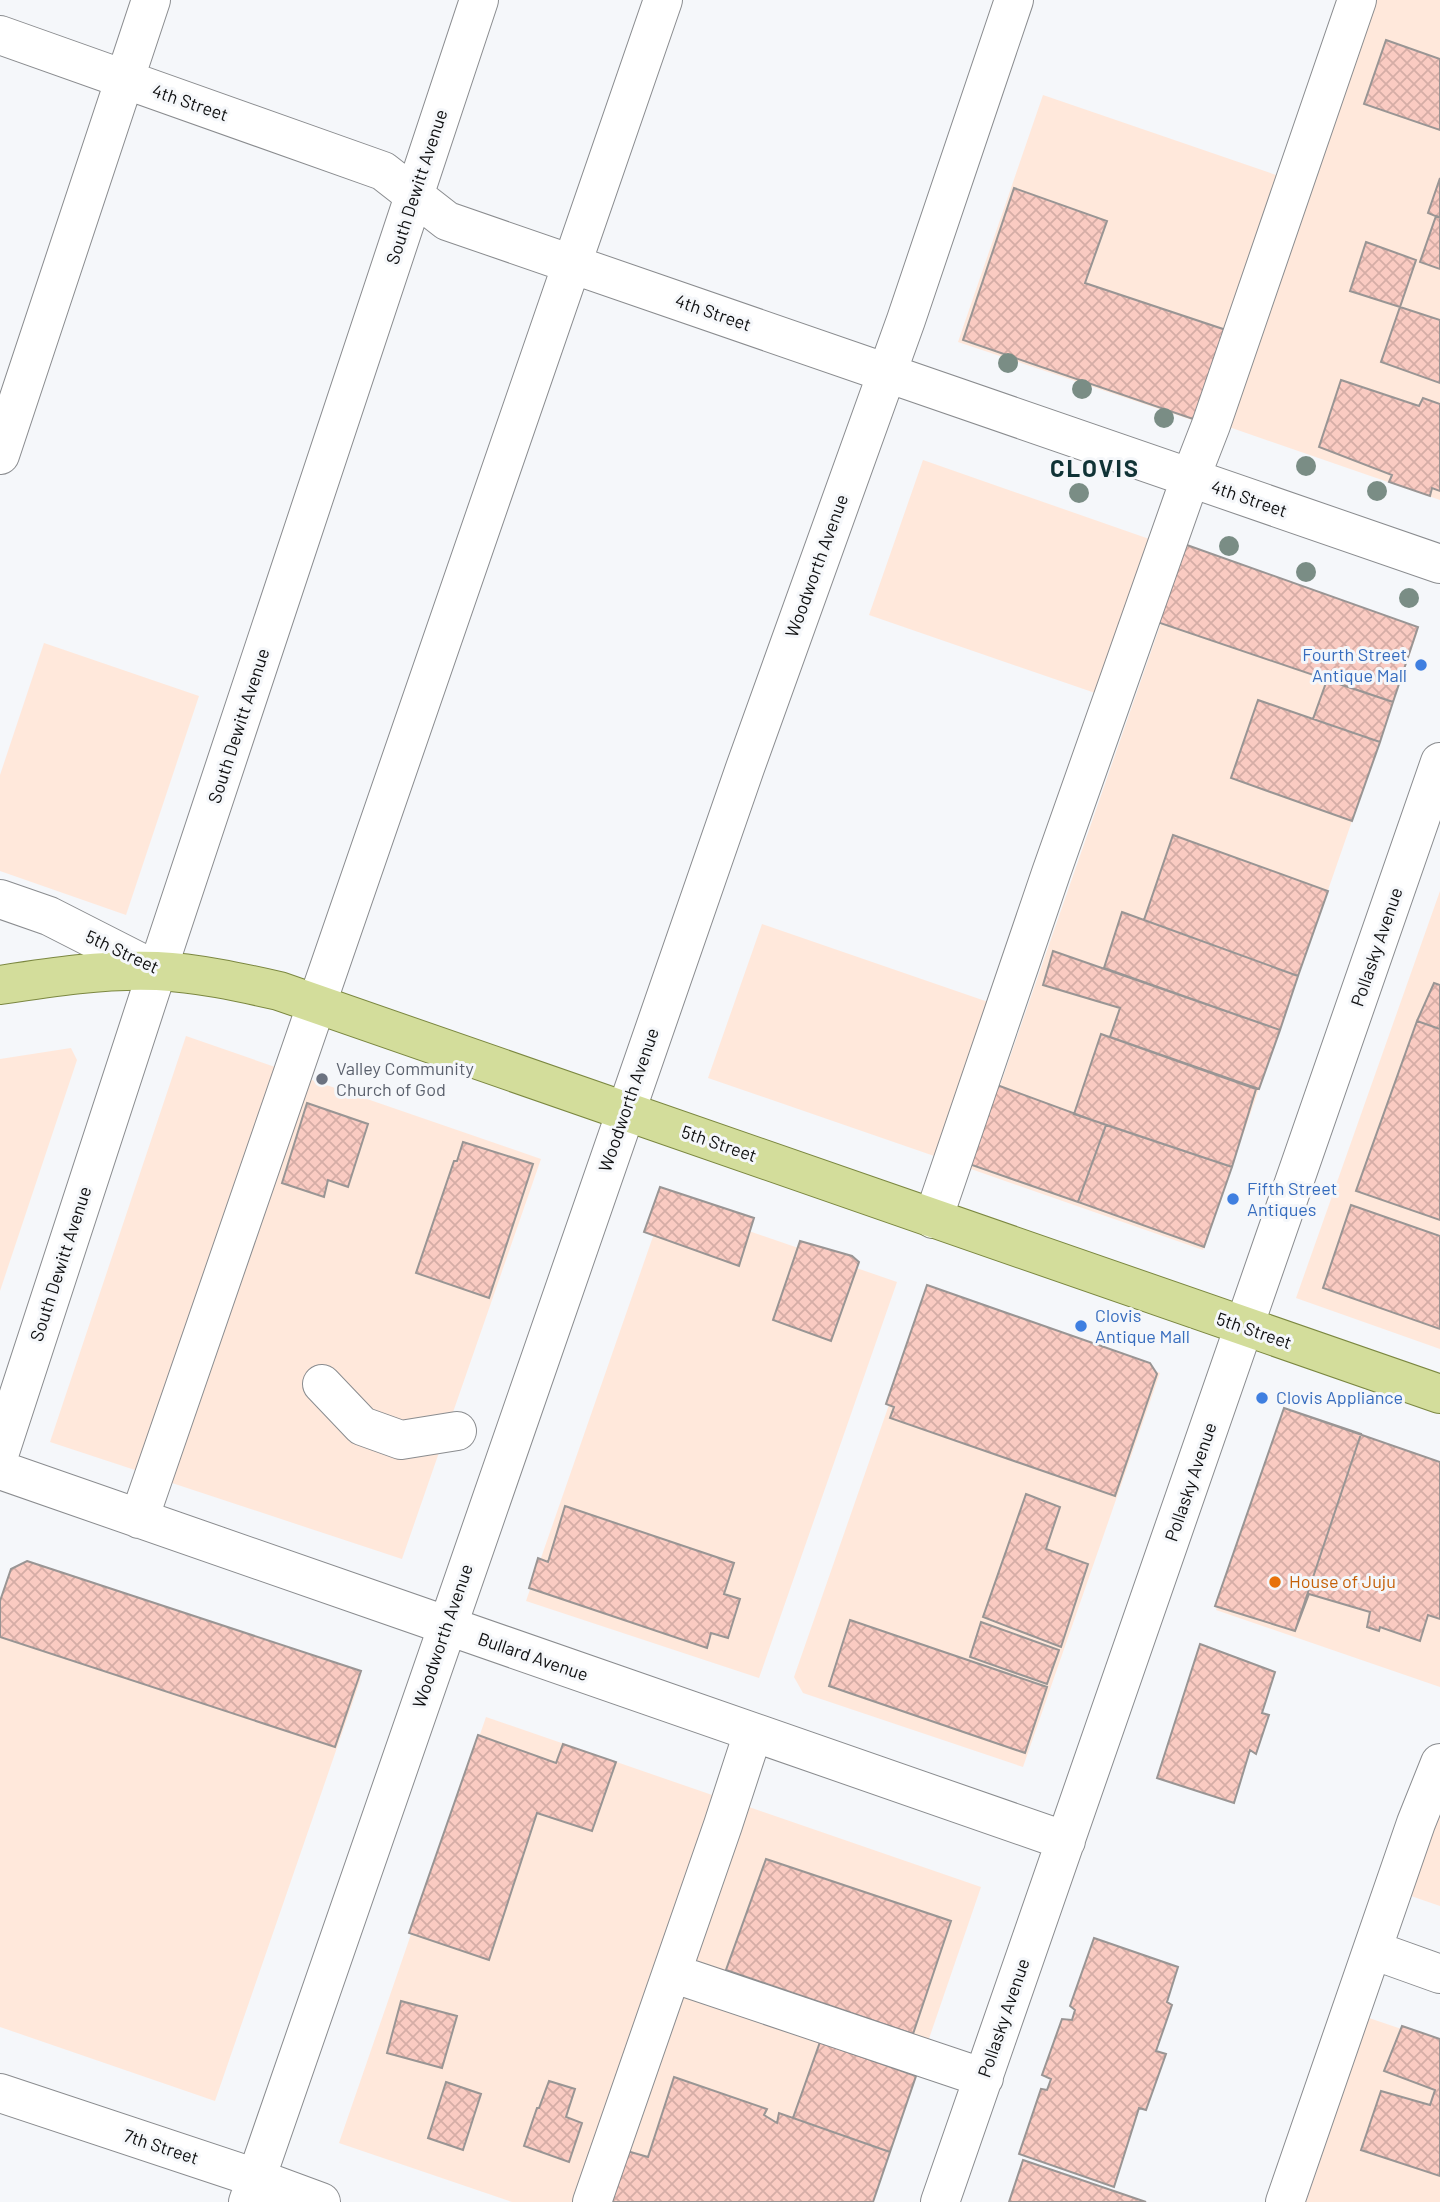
<svg xmlns="http://www.w3.org/2000/svg" width="1440" height="2202" font-family="Barlow,sans-serif">
	<style>
		.commercial { fill: #ffe8db }
		.building { fill: url(#building-cross-hatch); stroke: #999594; stroke-width: 2 }
		.lines { fill: none; stroke-linecap: round; stroke-linejoin: round }
		.minor-casing { stroke: #8a8c8f; stroke-width: 40 }
		.major-casing { stroke: #7b8740; stroke-width: 40 }
		.minor { stroke: #fff; stroke-width: 38 }
		.major { stroke: #d3dd9b; stroke-width: 38 }
		.tree { fill: #7a8d85 }
		.shop-dot { fill: #3f7fe0; stroke: #f5f7fa; stroke-width: 2.5 }
		.worship-dot { fill: #6b7280; stroke: #f5f7fa; stroke-width: 2.5 }
		.food-dot { fill: #e8710a; stroke: #f5f7fa; stroke-width: 2.5 }
		.labels { text-anchor: middle; stroke-width: 6; stroke-linejoin: round; paint-order: stroke }
		.street-label { font-size: 18px; fill: #0f1011; stroke: #f5f7fa }
		.shop-label { font-size: 18px; fill: #366cbe; stroke: #f5f7fa; text-anchor: start }
		.worship-label { font-size: 18px; fill: #5b616d; stroke: #f5f7fa; text-anchor: start }
		.food-label { font-size: 18px; fill: #c56008; stroke: #f5f7fa; text-anchor: start }
		.district-label { font-size: 24px; font-weight: bold; letter-spacing: 2px; fill: #103336; stroke: #f5f7fa }
	</style>
	<defs>
		<pattern id="building-cross-hatch" width="8" height="8" patternUnits="userSpaceOnUse" patternTransform="scale(1.75)"><rect width="8" height="8" fill="#facbc2"/><path d="M0 0l8 8M0 8l8-8" fill="none" stroke="#d5ada6"/></pattern>
	</defs>
	<rect width="100%" height="100%" fill="#f5f7fa"/>
	<path class="commercial" d="M1377 0H1440V500L1229 427Z
		M1043 95 1279 176 1198 422 958 342Z
		M923 460 1155 541 1101 695 869 615Z
		M1186 551 1418 631 1203 1250 971 1169Z
		M44 643 199 696 126 915 0 871V775Z
		M1440 891V1349L1296 1298Z
		M762 924 994 1004 940 1158 708 1078Z
		M186 1036 278 1068 138 1471 50 1442Z
		M71 1048 77 1060 0 1291V1059Z
		M309 1079 541 1159 402 1559 169 1482Z
		M665 1202 897 1282 759 1678 526 1601Z
		M928 1293 1160 1373 1023 1767 803 1693 794 1677Z
		M1284 1416 1440 1470V1687L1216 1610Z
		M0 1637 335 1747 361 1671 360 1681 215 2101 0 2027Z
		M486 1717 718 1797 579 2202H512L339 2143Z
		M749 1807 981 1887 873 2202H613Z
		M1440 1814V1906L1411 1896Z
		M1369 2018 1440 2042V2202H1306Z"/>
	<path class="building" d="M1386 40 1440 59V130L1364 104Z
		M1440 178V218L1428 213Z
		M1014 188 1107 221 1085 283 1226 330 1196 420 963 340Z
		M1436 216 1440 217V269L1420 262Z
		M1366 242 1416 260 1400 307 1350 291Z
		M1400 307 1440 320V383L1381 362Z
		M1341 380 1419 406 1423 398 1440 404V491L1432 488 1430 496 1389 482 1392 475 1319 447Z
		M1184 544 1418 627 1393 702 1157 622Z
		M1327 680 1393 702 1380 742 1313 719Z
		M1258 700 1380 742 1352 821 1231 778Z
		M1173 835 1328 891 1298 976 1144 920Z
		M1122 912 1298 976 1280 1030 1104 968Z
		M1053 951 1280 1030 1259 1089 1110 1037 1120 1008 1043 985Z
		M1434 983 1440 985V1029L1417 1021Z
		M1417 1021 1440 1029V1220L1356 1191Z
		M1101 1034 1256 1089 1232 1167 1074 1114Z
		M997 1085 1106 1125 1078 1202 969 1164Z
		M307 1103 368 1124 348 1187 328 1180 324 1197 282 1183Z
		M1106 1125 1232 1167 1204 1247 1078 1202Z
		M463 1142 533 1164 489 1298 416 1273 454 1161H457Z
		M660 1187 754 1218 739 1266 644 1232Z
		M1351 1205 1440 1236V1329L1323 1288Z
		M800 1241 852 1256 859 1262 831 1341 773 1320Z
		M927 1285 1150 1363 1157 1374 1115 1496 890 1418 894 1407 886 1404Z
		M1284 1408 1440 1462V1619L1428 1615 1420 1641 1380 1627 1379 1631 1367 1627 1370 1612 1309 1594 1295 1631 1215 1606Z
		M1284 1408 1361 1434 1295 1631 1215 1606Z
		M1026 1494 1060 1507 1046 1549 1088 1564 1061 1647 983 1617Z
		M565 1506 734 1563 724 1594 740 1599 728 1638 711 1633 707 1648 529 1588 538 1558 548 1562Z
		M27 1561 361 1671 335 1747 0 1637V1601L11 1569Z
		M850 1620 1047 1687 1025 1753 829 1686Z
		M981 1622 1059 1650 1047 1684 970 1657Z
		M1200 1644 1275 1672 1262 1713 1269 1715 1256 1754 1250 1750 1234 1803 1157 1778Z
		M478 1735 556 1763 563 1744 616 1762 592 1831 537 1813 489 1960 409 1933Z
		M766 1859 951 1921 913 2034 726 1970Z
		M1094 1938 1178 1967 1167 2002 1172 2005 1156 2051 1166 2054 1146 2110 1139 2108 1114 2187 1019 2154 1041 2089 1047 2090 1051 2079 1042 2075 1062 2019 1072 2020 1075 2010 1070 2006Z
		M401 2001 457 2016 442 2068 387 2053Z
		M1402 2026 1440 2039V2176L1361 2150 1381 2091 1430 2105 1435 2090 1384 2071Z
		M820 2042 916 2076 890 2152 793 2118Z
		M674 2077 767 2109 764 2115 777 2123 779 2113 890 2152 873 2202H612L627 2151 648 2157Z
		M549 2081 575 2089 566 2117 582 2123 569 2162 524 2146 537 2108H539Z
		M446 2082 481 2094 463 2150 428 2138Z
		M1023 2160 1146 2202H1009Z"/>
	<g class="lines">
		<g class="minor-casing">
			<path id="minor" d="M0 35 383 171 447 221 1440 564
				M0 455 151 0
				M0 899 49 916 157 971
				M933 1219 1051 873 1190 479 1211 425 1357 0
				M322 1384 362 1426 401 1440 457 1431
				M0 1452 157 971 479 0
				M0 1470 1066 1841
				M139 1519 663 0
				M1373 1950 1440 1974
				M672 1973 984 2078
				M0 2093 256 2178 321 2202
				M248 2202 745 768 906 320 1014 0
				M592 2202 723 1825 753 1733
				M940 2202 1440 762
				M1285 2202 1416 1823 1440 1763"/>
		</g>
		<g class="major-casing">
			<path id="major" d="M0 985C52 977 104 969 157 971 198 973 239 982 279 991L1440 1394"/>
		</g>
		<use href="#minor" class="minor"/>
		<use href="#major" class="major"/>
	</g>
	<g class="tree">
		<circle cx="1008" cy="363" r="10"/>
		<circle cx="1082" cy="389" r="10"/>
		<circle cx="1164" cy="418" r="10"/>
		<circle cx="1306" cy="466" r="10"/>
		<circle cx="1377" cy="491" r="10"/>
		<circle cx="1079" cy="493" r="10"/>
		<circle cx="1229" cy="546" r="10"/>
		<circle cx="1306" cy="572" r="10"/>
		<circle cx="1409" cy="598" r="10"/>
	</g>
	<g class="shop-dot">
		<circle cx="1421" cy="665" r="7"/>
		<circle cx="1233" cy="1199" r="7"/>
		<circle cx="1081" cy="1326" r="7"/>
		<circle cx="1262" cy="1398" r="7"/>
	</g>
	<circle class="worship-dot" cx="322" cy="1079" r="7"/>
	<circle class="food-dot" cx="1275" cy="1582" r="7"/>
	<g class="labels">
		<g class="street-label">
			<text transform="translate(190 103) rotate(19)" y="6">4th Street</text>
			<text transform="translate(417 187) rotate(-72)" y="6">South Dewitt Avenue</text>
			<text transform="translate(713 313) rotate(19)" y="6">4th Street</text>
			<text transform="translate(1249 499) rotate(19)" y="6">4th Street</text>
			<text transform="translate(817 566) rotate(-70)" y="6">Woodworth Avenue</text>
			<text transform="translate(239 726) rotate(-72)" y="6">South Dewitt Avenue</text>
			<text transform="translate(1377 947) rotate(-71)" y="6">Pollasky Avenue</text>
			<text transform="translate(122 952) rotate(25)" y="6">5th Street</text>
			<text transform="translate(629 1100) rotate(-71)" y="6">Woodworth Avenue</text>
			<text transform="translate(719 1144) rotate(19)" y="6">5th Street</text>
			<text transform="translate(61 1264) rotate(-72)" y="6">South Dewitt Avenue</text>
			<text transform="translate(1254 1331) rotate(19)" y="6">5th Street</text>
			<text transform="translate(1191 1482) rotate(-71)" y="6">Pollasky Avenue</text>
			<text transform="translate(443 1636) rotate(-71)" y="6">Woodworth Avenue</text>
			<text transform="translate(533 1657) rotate(19)" y="6">Bullard Avenue</text>
			<text transform="translate(1004 2018) rotate(-71)" y="6">Pollasky Avenue</text>
			<text transform="translate(161 2147) rotate(18)" y="6">7th Street</text>
		</g>
		<g class="shop-label">
			<text x="1407" y="661" text-anchor="end">Fourth Street<tspan x="1407" dy="21">Antique Mall</tspan></text>
			<text x="1247" y="1195">Fifth Street<tspan x="1247" dy="21">Antiques</tspan></text>
			<text x="1095" y="1322">Clovis<tspan x="1095" dy="21">Antique Mall</tspan></text>
			<text x="1276" y="1404">Clovis Appliance</text>
		</g>
		<g class="worship-label">
			<text x="336" y="1075">Valley Community<tspan x="336" dy="21">Church of God</tspan></text>
		</g>
		<g class="food-label">
			<text x="1289" y="1588">House of Juju</text>
		</g>
		<g class="district-label">
			<text x="1095" y="477">CLOVIS</text>
		</g>
	</g>
</svg>
